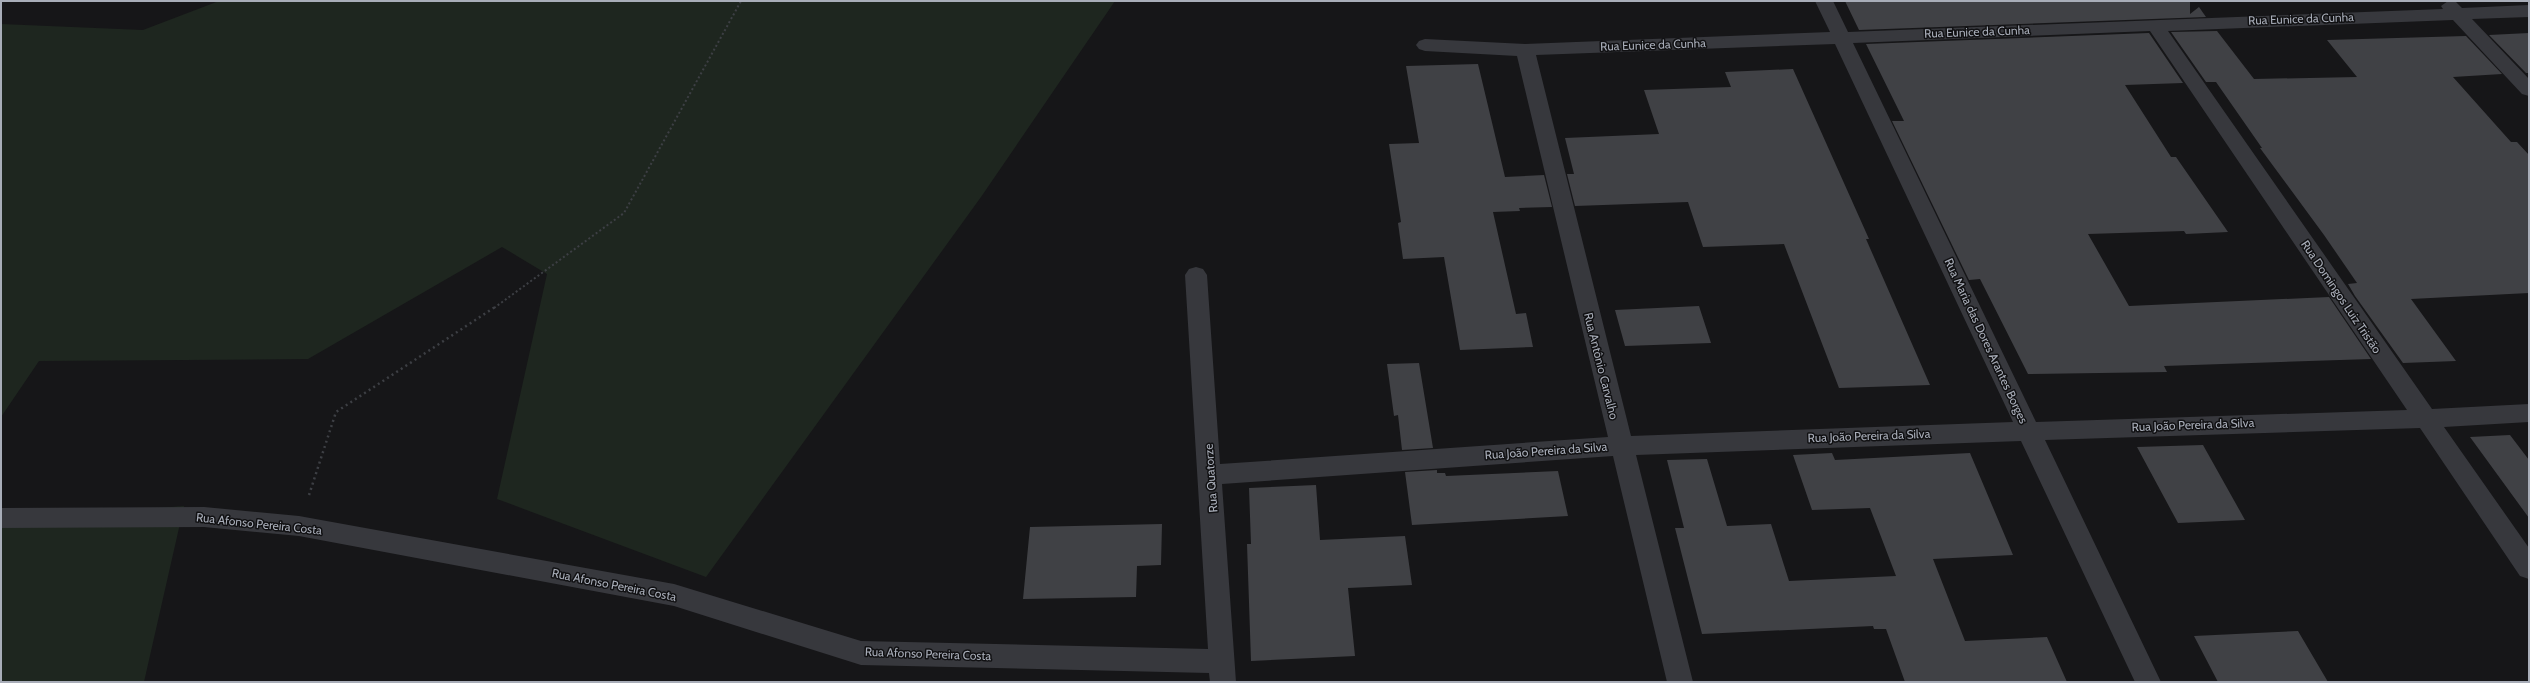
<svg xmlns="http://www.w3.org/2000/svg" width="2530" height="683" font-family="Cabin,sans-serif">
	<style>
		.green { fill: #1e261f }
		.building { fill: #404145 }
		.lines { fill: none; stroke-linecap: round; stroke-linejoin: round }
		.path-far1 { stroke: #3d3f44; stroke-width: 2; stroke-dasharray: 2 2.5; stroke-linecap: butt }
		.path { stroke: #3d3f44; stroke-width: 2.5; stroke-dasharray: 2 3.5; stroke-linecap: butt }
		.minor { fill: #37383d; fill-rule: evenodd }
		.labels { text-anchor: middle; stroke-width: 3; stroke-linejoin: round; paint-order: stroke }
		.street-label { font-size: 12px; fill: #a8adb8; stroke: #111113 }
	</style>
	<rect width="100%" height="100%" fill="#161618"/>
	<path class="green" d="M219 1H1115L981 197 706 577 497 499 547 274 502 247 308 359 39 361 1 417V24L143 30Z
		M184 506 144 682H1V520Z"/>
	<path class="building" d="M1845 1H2190V14L2199 7 2206 17 1859 30Z
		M2217 31 2254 79 2357 77 2327 40 2466 36 2502 74 2453 77 2511 142H2517L2529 155V293L2411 299 2456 361 2403 363 2355 296 2348 284 2357 283 2324 235 2260 148H2262L2216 82H2206L2171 32Z
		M2149 33 2183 83 2125 85 2171 157H2176L2228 232 2186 234 2184 231 2088 234 2129 306 2329 297 2371 359 2164 366 2167 372 2028 374 1980 279 1969 280 1892 121H1904L1866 44Z
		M2529 33V73H2526L2489 35Z
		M1478 64 1505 177 1544 175 1552 207 1519 208 1520 211 1493 212 1516 314 1526 313 1533 347 1460 350 1444 257 1403 259 1398 223 1401 222 1389 144 1419 143 1406 66Z
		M1793 69 1869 239H1866L1930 385 1839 388 1784 244 1703 247 1688 202 1575 206 1567 174H1574L1565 138 1659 134 1644 90 1731 87 1725 72Z
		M1699 306 1711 343 1625 346 1615 310Z
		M1419 363 1433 448 1402 450 1398 415 1394 416 1387 364Z
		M2510 435 2529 460V518L2470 437Z
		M2203 445 2245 520 2178 523 2137 447Z
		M1832 453 1835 460 1970 453 2013 555 1933 559 1965 641 2047 637 2067 682H1905L1886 629H1874L1873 626 1702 634 1675 528H1684L1667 460 1707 459 1727 526 1771 524 1789 581 1896 576 1870 508 1812 510 1793 455Z
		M1437 470V473H1445L1446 476 1558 471 1568 516 1412 525 1405 472Z
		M1316 485 1320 540 1405 536 1412 585 1348 588 1355 656 1251 661 1247 544H1251L1249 488Z
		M1162 524 1161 565 1137 566 1136 597 1023 599 1030 527Z
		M2298 631 2328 682H2218L2194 636Z"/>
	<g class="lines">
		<path class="path-far1" d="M494 308 624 213 741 1"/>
		<path class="path" d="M309 495 336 412 495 307"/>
		<path class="minor" d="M1815 1H1833L1848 32 2443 9 2441 6 2448 1 2456 2 2462 8 2529 5V17L2472 19 2529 79V96L2522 94 2453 20 2168 31 2432 409 2529 404V422L2444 427 2529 548V579L2520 576 2420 428 2045 440 2161 682H2135L2021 441 1636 455 1693 682H1667L1613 456 1222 484 1236 682H1210L1209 673 861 665 674 606 299 536 204 527 1 528V508L204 507 299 516 674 584 861 641 1208 649 1185 275 1189 269 1196 267 1203 269 1207 275 1220 464 1608 437 1517 56 1425 51 1419 49 1416 45 1419 41 1425 39 1525 44 1830 32ZM2150 31 2407 410 2036 422 1853 43ZM1835 44 2013 422 1631 436 1536 55Z"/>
	</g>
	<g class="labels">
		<g class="street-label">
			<text transform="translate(2301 19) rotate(-2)" y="4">Rua Eunice da Cunha</text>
			<text transform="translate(1977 32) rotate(-2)" y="4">Rua Eunice da Cunha</text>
			<text transform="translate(1653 45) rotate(-2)" y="4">Rua Eunice da Cunha</text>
			<text transform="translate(2341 297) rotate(56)" y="4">Rua Domingos Luiz Tristão</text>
			<text transform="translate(1986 341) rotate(65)" y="4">Rua Maria das Dores Arantes Borges</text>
			<text transform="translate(1601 366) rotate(76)" y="4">Rua Antônio Carvalho</text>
			<text transform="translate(2193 425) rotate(-2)" y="4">Rua João Pereira da Silva</text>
			<text transform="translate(1869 436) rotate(-2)" y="4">Rua João Pereira da Silva</text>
			<text transform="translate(1546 451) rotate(-4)" y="4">Rua João Pereira da Silva</text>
			<text transform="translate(1211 478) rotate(-94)" y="4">Rua Quatorze</text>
			<text transform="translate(259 524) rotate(6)" y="4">Rua Afonso Pereira Costa</text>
			<text transform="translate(614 585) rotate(11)" y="4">Rua Afonso Pereira Costa</text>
			<text transform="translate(928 654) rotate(2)" y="4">Rua Afonso Pereira Costa</text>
		</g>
	</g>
	<rect width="2530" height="683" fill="none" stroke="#a8adb8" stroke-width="4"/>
</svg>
